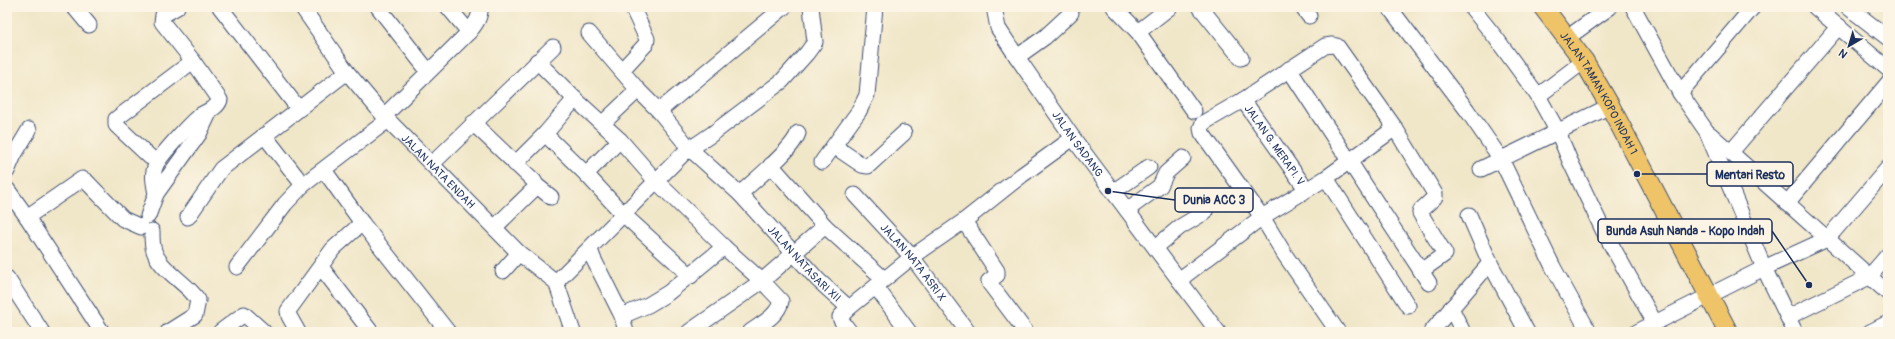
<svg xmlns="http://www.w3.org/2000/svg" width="1895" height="339" font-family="Pangolin,sans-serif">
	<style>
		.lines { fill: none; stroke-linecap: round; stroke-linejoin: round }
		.minor-casing { stroke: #3b4a6e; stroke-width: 17 }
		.major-casing { stroke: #3b4a6e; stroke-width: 21 }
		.minor { stroke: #fff; stroke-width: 15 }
		.major { stroke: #efc469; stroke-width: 19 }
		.labels { text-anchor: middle; stroke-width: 3; stroke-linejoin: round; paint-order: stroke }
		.street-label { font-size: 11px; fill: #1b2f5e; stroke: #fcf5e5 }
		.leader { fill: none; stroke: #1b2f5e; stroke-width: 1.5 }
		.callout-dot { fill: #1b2f5e; stroke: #fcf5e5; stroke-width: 1.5 }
		.callout { fill: #fcf5e5; stroke: #1b2f5e; stroke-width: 1.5 }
		.callout-label { font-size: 12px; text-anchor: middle; font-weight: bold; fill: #1b2f5e }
	</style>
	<rect width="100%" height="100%" fill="#fcf5e5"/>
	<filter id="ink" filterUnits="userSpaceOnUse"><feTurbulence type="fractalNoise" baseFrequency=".025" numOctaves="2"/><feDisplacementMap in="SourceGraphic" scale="8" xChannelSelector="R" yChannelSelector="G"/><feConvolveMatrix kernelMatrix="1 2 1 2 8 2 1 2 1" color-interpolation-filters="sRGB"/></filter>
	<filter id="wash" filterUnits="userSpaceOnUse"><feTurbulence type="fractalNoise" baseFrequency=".012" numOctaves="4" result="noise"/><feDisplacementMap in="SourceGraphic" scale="16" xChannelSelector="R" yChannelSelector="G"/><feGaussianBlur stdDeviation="0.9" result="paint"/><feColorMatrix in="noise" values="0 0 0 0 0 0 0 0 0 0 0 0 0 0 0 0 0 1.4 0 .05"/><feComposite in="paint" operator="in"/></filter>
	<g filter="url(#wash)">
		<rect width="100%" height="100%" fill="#f0e6c8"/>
	</g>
	<g filter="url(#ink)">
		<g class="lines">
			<g class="minor-casing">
				<g id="minor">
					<path d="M74 7 89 25"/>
					<path d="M220 7 298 108"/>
					<path id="s1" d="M302 7 347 72 384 116 519 253 556 282 573 332"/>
					<path d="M378 7 428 71"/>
					<path id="s2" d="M994 7 998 28 1017 57 1073 138 1218 332"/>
					<path d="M1114 7 1138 32 1194 111"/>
					<path d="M1200 7 1241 58"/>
					<path d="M1302 7 1309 16"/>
					<path d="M1389 7 1467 110 1501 159 1553 267 1589 332"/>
					<path d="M1471 7 1496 38 1538 96 1558 132 1570 161 1603 230 1655 323"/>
					<path d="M1633 7 1680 93 1707 132 1764 268 1795 332"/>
					<path d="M1815 7 1888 69"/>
					<path d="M1848 7 1888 38"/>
					<path d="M469 32C475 25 481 17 480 7"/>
					<path d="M1138 32 1170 7"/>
					<path id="s3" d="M589 33 638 90 659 111 690 149 740 194 818 280 849 308 840 317 841 320 850 332"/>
					<path d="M1567 38 1610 7"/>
					<path d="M1017 57 1045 37 1071 13"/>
					<path d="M537 61 575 99 620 140 655 180 724 247 762 281 781 301C778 316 761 324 750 332"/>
					<path d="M1289 69 1429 283"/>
					<path d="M622 70 646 44 647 39 632 7"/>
					<path d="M1680 93 1753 7"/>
					<path d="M1538 96 1584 61"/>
					<path id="s4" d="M1243 100 1306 189"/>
					<path d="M659 111 784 7"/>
					<path d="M384 116 469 32 448 7"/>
					<path d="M473 123 534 181 536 185 534 189 495 227"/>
					<path d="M603 123 638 90"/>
					<path d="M545 134 586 174 623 214 691 276"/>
					<path d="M1710 134 1888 293"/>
					<path d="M264 135 303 185"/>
					<path d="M834 146 862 165 868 166 904 133"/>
					<path d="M1731 152 1839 26"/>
					<path d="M150 157 116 125V119L193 61"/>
					<path d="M822 162 859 111 867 95 875 7"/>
					<path d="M432 164 553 47"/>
					<path d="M515 164 545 134 575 99"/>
					<path d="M771 165 825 226 884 279"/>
					<path d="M1481 169 1610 106"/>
					<path d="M324 170 362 223 448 332"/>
					<path d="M7 171 14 155 29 130"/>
					<path d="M586 174 620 140"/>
					<path d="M1326 178 1408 306"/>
					<path d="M536 185 551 197"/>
					<path d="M7 189 27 217"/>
					<path d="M1113 192 1149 167"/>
					<path d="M156 194C154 183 151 173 157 163 161 155 191 122 199 116 206 111 217 109 220 100L193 61 162 22 163 15 177 7"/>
					<path d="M740 194C753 181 793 150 798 133"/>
					<path id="s5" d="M855 195 912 257 968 332"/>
					<path d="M1787 203 1888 83"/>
					<path d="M1127 210 1160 186 1166 173 1183 158"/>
					<path d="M1469 215 1490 263 1527 332"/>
					<path d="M148 216 156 194 199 134 211 109"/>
					<path d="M188 217 221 169 347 72"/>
					<path d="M964 221 997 271V275L989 281 990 284 1026 332"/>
					<path d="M152 231C152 236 152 242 153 247 157 269 187 282 198 300L195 315 168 332"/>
					<path d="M1156 247 1180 227 1205 212"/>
					<path d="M590 249 593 258 622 316 626 332"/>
					<path d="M237 267 285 204 303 185 388 120"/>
					<path d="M321 267 371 332"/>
					<path d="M503 271 519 253"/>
					<path d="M7 278 42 332"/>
					<path d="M1179 280 1262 217 1326 178 1395 128"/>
					<path d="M556 282 684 153 712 134 782 81 807 53 815 42 811 7"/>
					<path d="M876 287 909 332"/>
					<path d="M849 308 912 257 964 221 1022 175 1073 138"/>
					<path d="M1451 308 1463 332"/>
					<path d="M622 316 648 305 668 293 724 247"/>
					<path d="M1788 317 1869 277 1888 255"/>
					<path d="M102 332 27 217 82 179 86 181 123 219 141 227"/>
					<path d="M220 332 244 314 264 332"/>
					<path d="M298 332 289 316 288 311 333 249 362 223"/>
					<path d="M689 332 762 281 825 226"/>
					<path d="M1338 332 1285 255 1262 217 1202 133 1201 128 1203 123 1243 100 1325 46 1332 45 1337 46 1395 128 1435 194V197L1421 210 1420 213 1445 254 1421 271"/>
					<path d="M1431 332 1490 263"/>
					<path d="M1637 332 1764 268 1827 239 1888 168"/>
					<path d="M1870 332 1888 323"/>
				</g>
			</g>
			<g class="major-casing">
				<g id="major">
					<path id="s6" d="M1543 7 1584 61 1610 106 1728 332"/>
				</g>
			</g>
			<use href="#minor" class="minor"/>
			<use href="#major" class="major"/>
		</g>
	</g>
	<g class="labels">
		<g class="street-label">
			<text dy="4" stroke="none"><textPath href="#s6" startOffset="103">JALAN TAMAN KOPO INDAH 1</textPath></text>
			<text dy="4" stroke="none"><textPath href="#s2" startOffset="162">JALAN SADANG</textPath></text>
			<text dy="4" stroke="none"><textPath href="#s4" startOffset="55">JALAN G. MERAPI. V</textPath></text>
			<text dy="4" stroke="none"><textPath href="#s1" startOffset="214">JALAN NATA ENDAH</textPath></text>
			<text dy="4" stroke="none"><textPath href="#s5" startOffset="89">JALAN NATA ASRI X</textPath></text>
			<text dy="4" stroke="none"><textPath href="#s3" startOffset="316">JALAN NATASARI XII</textPath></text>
		</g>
	</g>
	<path class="leader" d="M1637 174L1707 174M1108 191L1175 200M1809 285L1772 231"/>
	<g class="callout-dot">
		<circle cx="1637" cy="174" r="4"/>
		<circle cx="1108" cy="191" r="4"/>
		<circle cx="1809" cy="285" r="4"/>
	</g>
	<g class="callout">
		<rect x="1707" y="162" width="86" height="24" rx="4"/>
		<rect x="1175" y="188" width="78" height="24" rx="4"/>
		<rect x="1598" y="219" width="174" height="24" rx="4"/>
	</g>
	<g class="callout-label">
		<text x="1750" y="179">Mentari Resto</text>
		<text x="1214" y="204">Dunia ACC 3</text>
		<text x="1685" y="235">Bunda Asuh Nanda - Kopo Indah</text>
	</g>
	<rect width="1895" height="339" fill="none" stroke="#fcf5e5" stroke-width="24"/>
	<g transform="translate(1849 46) rotate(218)" stroke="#fcf5e5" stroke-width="3" paint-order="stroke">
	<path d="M0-3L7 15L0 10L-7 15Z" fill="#1b2f5e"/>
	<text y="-6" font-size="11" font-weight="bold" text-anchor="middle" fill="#1b2f5e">N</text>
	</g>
</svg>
